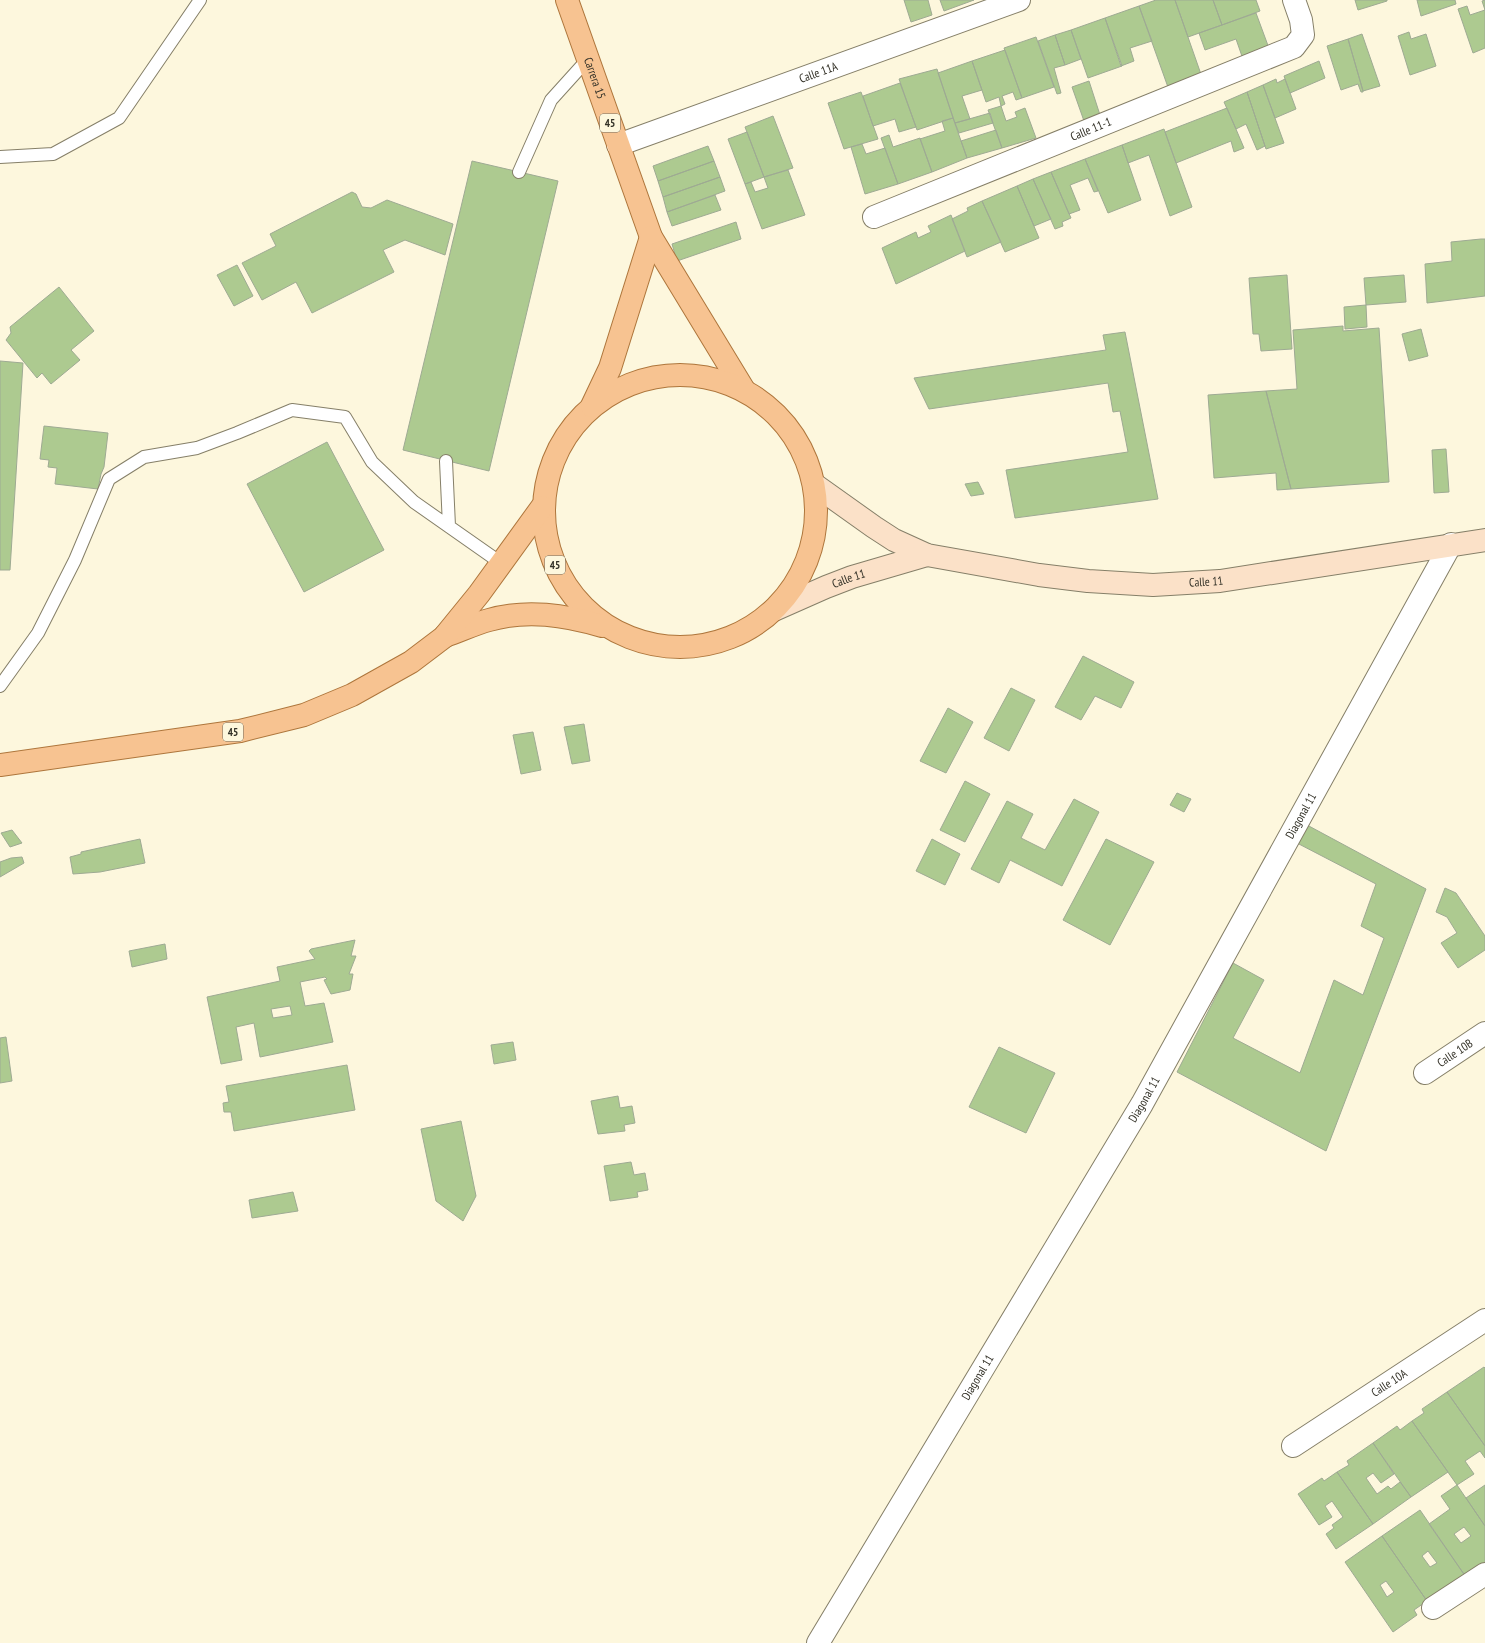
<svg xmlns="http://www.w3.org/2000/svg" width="1485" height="1643" font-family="'PT Sans Narrow',sans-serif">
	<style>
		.building { fill: #adca90; stroke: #9eaa93; fill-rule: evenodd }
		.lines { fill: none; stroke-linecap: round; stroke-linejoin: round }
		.service-casing { stroke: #857f68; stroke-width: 14 }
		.minor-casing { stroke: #857f68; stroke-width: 24 }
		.secondary-casing { stroke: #857f68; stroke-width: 24 }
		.primary-casing { stroke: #ae763c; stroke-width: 24 }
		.service { stroke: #fff; stroke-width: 12 }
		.minor { stroke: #fff; stroke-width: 22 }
		.secondary { stroke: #fbe1c8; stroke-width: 22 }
		.primary { stroke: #f7c391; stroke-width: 22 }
		.labels { text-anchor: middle; stroke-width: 3; stroke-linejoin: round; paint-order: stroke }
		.shield { fill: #fdf7dd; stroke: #706c5e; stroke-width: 1 }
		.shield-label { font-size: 11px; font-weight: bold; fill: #333127 }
		.street-label { font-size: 12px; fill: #333127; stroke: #fdf7dd }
	</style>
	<rect width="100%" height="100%" fill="#fdf7dd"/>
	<path class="building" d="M904 0H928L932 15 911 22Z
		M940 0H974L944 11Z
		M1156 0H1175L1203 80 1169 90 1139 6Z
		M1175 0H1213L1222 25 1188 37Z
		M1213 0H1256L1260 11 1222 25Z
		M1355 0H1387V1L1358 10Z
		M1417 0H1455L1456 4 1421 16Z
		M1485 0V48L1473 53 1458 9 1467 6 1470 15 1485 10 1482 1Z
		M1139 6 1152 41 1130 48 1134 61 1121 66 1105 18Z
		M1256 13 1270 51 1244 62 1236 39 1205 50 1199 33Z
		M1105 18 1122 66 1088 78 1071 30Z
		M1071 30 1081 59 1065 65 1055 35Z
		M1409 32 1411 39 1426 34 1436 66 1410 75 1398 36Z
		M1362 34 1380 86 1363 91 1348 39Z
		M1055 35 1065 65 1054 68 1061 93 1057 94 1038 41Z
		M1036 37 1054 87 1022 98 1004 48Z
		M1348 39 1363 91V92H1361L1358 84 1341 90 1327 46Z
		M1005 50 1022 98 1016 100 1013 92 1002 96 1005 104 1001 106 999 97 986 102 972 61Z
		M972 61 982 90 962 96 970 119 955 123 938 73Z
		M1319 61 1325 78 1290 93 1284 76Z
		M937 69 953 118 917 130 899 79Z
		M1276 79 1277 83 1285 79 1296 109 1275 118 1263 85Z
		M1089 81 1100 115 1084 121 1072 87Z
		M900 83 916 127 899 132 895 119 873 126 863 96Z
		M1263 85 1284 143 1266 149 1247 92Z
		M861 92 878 139 844 149 828 103Z
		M1247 92 1265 146 1257 150 1246 124 1236 129 1224 102Z
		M1001 106 1006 121 1017 117 1015 112 1025 108 1036 138 1002 148 988 110Z
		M1227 108 1244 148 1234 152 1231 141 1176 163 1165 132Z
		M990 113 993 123 959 133 955 123Z
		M773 116 793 168 764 177 745 127Z
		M953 118 967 158 932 172 920 139 945 131 942 121Z
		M1164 129 1192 207 1170 216 1149 155 1128 163 1122 145Z
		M996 130 1002 148 967 158 961 141Z
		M747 132 764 177 745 184 728 139Z
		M889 135 893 147 920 138 932 172 898 184 881 138Z
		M862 144 866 154 885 148 898 184 865 194 851 147Z
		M1122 145 1141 200 1108 213 1085 159Z
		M708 146 714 161 658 181 653 166Z
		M1085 159 1098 191 1094 192 1088 178 1070 185 1080 210 1069 214 1051 172Z
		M472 161 558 181 489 471 403 450Z
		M714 161 720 177 663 197 658 181Z
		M788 170 805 215 762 229 745 184 751 182 755 192 768 188 764 177Z
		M1051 172 1071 218 1062 222 1063 226 1055 229 1033 179Z
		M720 177 725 191 667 212 663 197Z
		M1033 179 1051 219 1034 226 1017 186Z
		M1017 186 1039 238 1005 252 982 201Z
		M352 192 356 194 362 207 371 208 387 200 453 224 445 255 405 240 383 250 394 272 312 313 296 282 262 300 242 263 276 246 270 234Z
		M715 195 721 210 672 226 667 212Z
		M982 201 1001 242 967 257 952 219 968 211 967 208Z
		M951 215 965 251 896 284 882 248 916 232 918 238 931 232 928 226Z
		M736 222 741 239 677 261 672 244Z
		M1481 239H1485V296L1427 303 1425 264 1452 261 1451 242Z
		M237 265 253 296 234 306 217 275Z
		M1287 275 1292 349 1261 351 1259 334H1253L1249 278Z
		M1404 275 1406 302 1366 305 1364 278Z
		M59 287 94 331 71 350 80 360 51 384 42 373 37 378 6 340 11 333 10 327Z
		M1366 305 1367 327 1345 329 1344 307Z
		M1343 326V331L1379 328 1389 482 1291 489 1266 391 1297 389 1293 330Z
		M1421 329 1428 356 1409 361 1402 334Z
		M1125 332 1158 499 1015 518 1006 470 1128 452 1120 411 1113 412 1108 383 929 409 914 378 1106 350 1103 335Z
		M0 361 23 363 10 570H0Z
		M1266 391 1279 443 1291 489 1277 490 1276 473 1214 478 1208 395Z
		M44 426 108 433 104 467 101 474 98 489 55 484 57 468 48 467 49 460 40 459Z
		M327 442 384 550 304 592 247 484Z
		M1446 449 1449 492 1434 493 1432 450Z
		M978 482 984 494 971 496 965 484Z
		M1083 656 1134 682 1121 708 1095 696 1081 720 1055 707Z
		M1011 688 1035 700 1009 751 984 738Z
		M948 708 973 722 946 773 920 761Z
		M584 724 590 761 572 764 564 727Z
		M533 732 541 770 521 774 513 735Z
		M965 781 990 794 965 842 940 830Z
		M1177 793 1191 799 1184 812 1170 805Z
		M1074 799 1099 812 1062 886 1010 860 999 883 971 869 1007 801 1033 814 1021 838 1045 850Z
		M1307 825 1426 889 1326 1151 1177 1072 1233 963 1264 980 1233 1038 1300 1073 1334 980 1363 995 1384 938 1361 926 1376 884 1297 843Z
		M12 830 22 843 10 847 1 833Z
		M140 839 145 863 100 872 73 874 70 857 81 854V852Z
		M932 839 960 854 945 885 916 871Z
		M1106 839 1154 862 1110 945 1063 920Z
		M22 857 24 863 0 877V862L11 858Z
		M1445 888 1456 893 1485 936V950L1458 968 1441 943 1457 933 1447 917 1436 912Z
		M355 940 351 956H356L349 974H353L350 990 331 994 324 980 327 979 325 977 300 982 305 1006 324 1003 333 1042 260 1057 254 1023 236 1027 242 1060 221 1064 207 997 280 981 277 967 315 959 309 951 311 949ZM290 1006 292 1015 273 1018 271 1009Z
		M165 944 167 959 132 967 129 951Z
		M6 1037 12 1081 0 1083V1038Z
		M513 1042 516 1060 494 1064 491 1045Z
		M999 1047 1055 1073 1026 1133 969 1107Z
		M347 1065 355 1110 234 1131 231 1112H224L223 1103 229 1102 226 1086Z
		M618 1096 620 1108 632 1106 635 1123 624 1125 625 1131 598 1134 591 1101Z
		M461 1121 476 1196 463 1221 436 1201 421 1129Z
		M631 1162 634 1175 645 1173 648 1190 637 1192 638 1197 610 1201 604 1166Z
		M293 1192 298 1211 252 1218 249 1200Z
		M1484 1367 1485 1368V1446L1447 1392Z
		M1447 1392 1485 1446V1458L1480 1451 1465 1461 1474 1474 1457 1485 1412 1421 1424 1413 1422 1409Z
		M1412 1421 1448 1472 1411 1497 1373 1443 1397 1426 1400 1430Z
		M1373 1443 1394 1474 1381 1483 1373 1473 1366 1478 1377 1494 1388 1486 1391 1489 1400 1482 1411 1497 1373 1524 1337 1472 1349 1465 1347 1461Z
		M1337 1472 1373 1524 1336 1549 1326 1534 1334 1528 1332 1525 1343 1517 1332 1501 1325 1506 1332 1517 1319 1525 1298 1494 1322 1478 1324 1481Z
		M1457 1485 1485 1526V1568L1468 1580 1429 1524 1450 1509 1441 1496ZM1464 1527 1471 1536 1461 1543 1454 1534Z
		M1485 1485V1526L1466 1498Z
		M1420 1510 1468 1580 1427 1601 1382 1536ZM1428 1551 1437 1563 1430 1567 1422 1556Z
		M1382 1536 1427 1601 1414 1610 1417 1615 1393 1632 1345 1562ZM1386 1581 1394 1592 1387 1597 1380 1585Z"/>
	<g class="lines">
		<g class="service-casing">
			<path id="service" d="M0 157 53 154 119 118 200 0
				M519 172 551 100 588 59
				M446 461 449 526
				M0 686 38 633 75 560 109 479 144 457 197 448 237 433 292 410 345 417 372 462 414 502 501 563"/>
		</g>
		<g class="minor-casing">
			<g id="minor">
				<path id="s1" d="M618 145 1019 0"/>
				<path id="s2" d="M874 217 1294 47 1303 35 1301 20 1294 0"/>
				<path id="s3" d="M1425 1073 1485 1033"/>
				<path id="s4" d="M1293 1446 1485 1320"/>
				<path d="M1433 1608 1485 1574"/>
				<path id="s5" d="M818 1643 1142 1104 1451 544"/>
			</g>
		</g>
		<g class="secondary-casing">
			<g id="secondary">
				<path id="s6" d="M815 485 874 527 894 540 927 555 1039 575 1088 581 1153 585 1220 581 1485 540"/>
				<path id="s7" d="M774 610 826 587 852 577 927 555"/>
			</g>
		</g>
		<g class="primary-casing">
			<g id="primary">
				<path id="s8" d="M567 0 651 237 744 390"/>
				<circle cx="680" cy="511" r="136"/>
				<path d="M592 406 610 368 651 237"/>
				<path d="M445 636C460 631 474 624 489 620 527 609 565 615 602 626"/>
				<path d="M0 765 240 731 304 715 352 695 411 662 444 637 479 594 542 507"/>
			</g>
		</g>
		<use href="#service" class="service"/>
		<use href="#minor" class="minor"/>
		<use href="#secondary" class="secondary"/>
		<use href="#primary" class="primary"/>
	</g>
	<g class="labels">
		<g class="shield">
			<rect x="600" y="114" width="20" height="18" rx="3"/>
			<rect x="545" y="556" width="20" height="18" rx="3"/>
			<rect x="223" y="723" width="20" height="18" rx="3"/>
		</g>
		<g class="shield-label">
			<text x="610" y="127">45</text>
			<text x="555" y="569">45</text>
			<text x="233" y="736">45</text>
		</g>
		<g class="street-label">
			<text dy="4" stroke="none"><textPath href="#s1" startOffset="213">Calle 11A</textPath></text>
			<text dy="4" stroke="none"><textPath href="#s8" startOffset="83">Carrera 15</textPath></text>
			<text dy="4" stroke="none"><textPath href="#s2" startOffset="234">Calle 11-1</textPath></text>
			<text dy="4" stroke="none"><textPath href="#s7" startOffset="81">Calle 11</textPath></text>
			<text dy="4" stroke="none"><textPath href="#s6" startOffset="414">Calle 11</textPath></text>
			<text dy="4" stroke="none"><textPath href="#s5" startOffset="958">Diagonal 11</textPath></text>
			<text dy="4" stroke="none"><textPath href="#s3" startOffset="36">Calle 10B</textPath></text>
			<text dy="4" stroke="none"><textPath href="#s5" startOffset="634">Diagonal 11</textPath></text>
			<text dy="4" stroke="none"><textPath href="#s5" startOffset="310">Diagonal 11</textPath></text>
			<text dy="4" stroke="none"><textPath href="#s4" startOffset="115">Calle 10A</textPath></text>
		</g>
	</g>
</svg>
